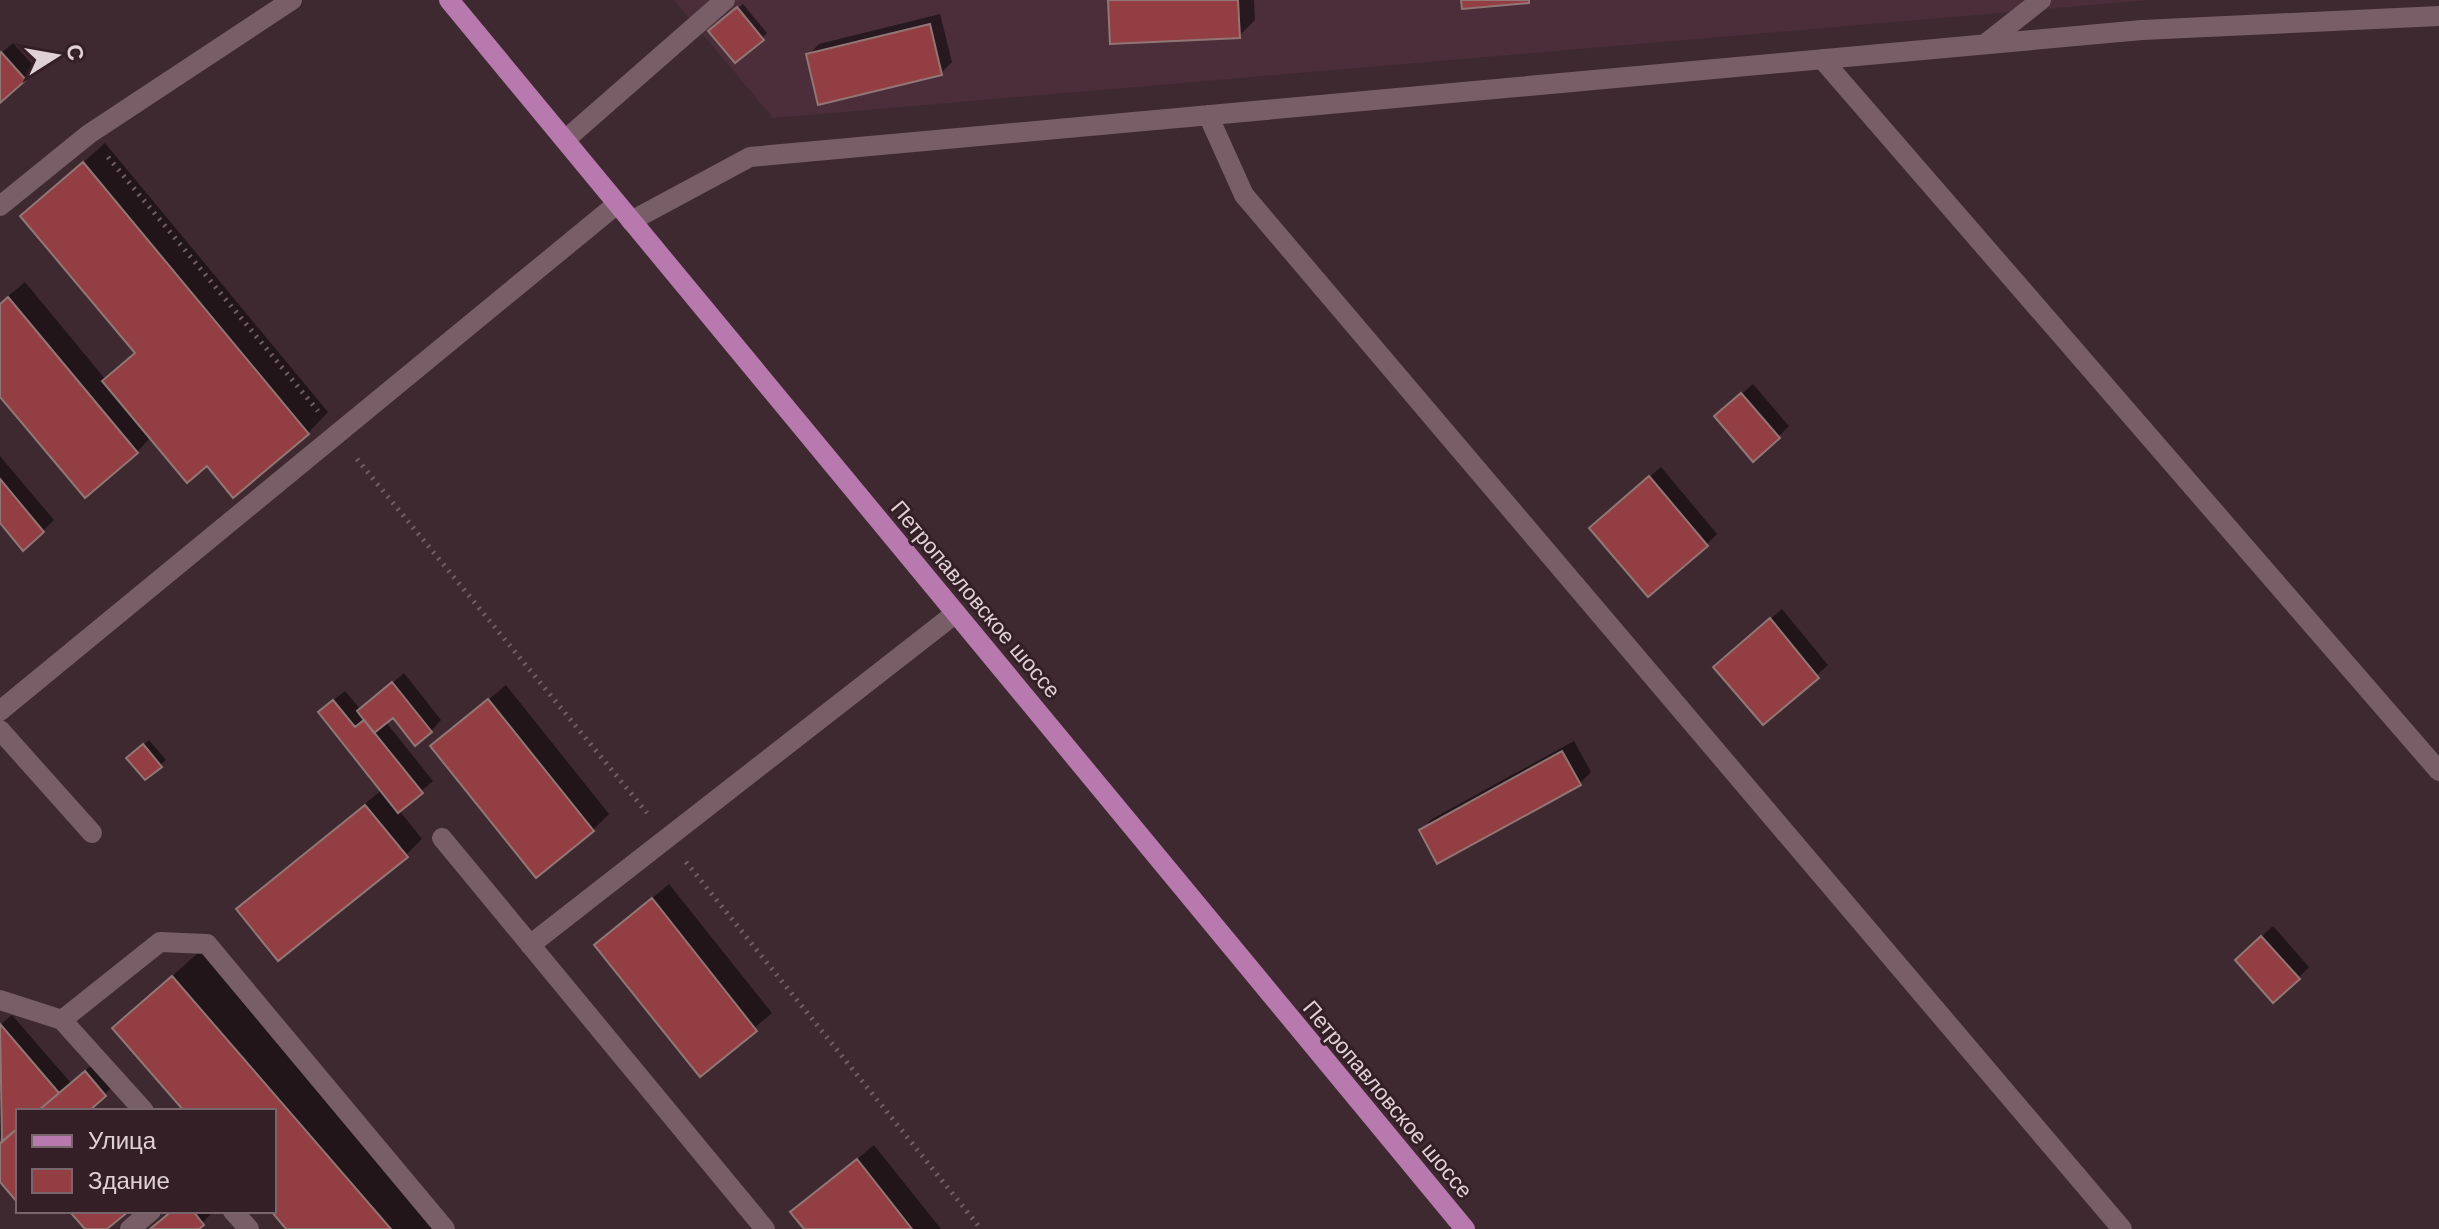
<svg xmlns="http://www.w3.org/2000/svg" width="2439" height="1229" font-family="Helvetica,sans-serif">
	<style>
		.built { fill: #4b2e3a }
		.shadow { fill: #0007 }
		.building { fill: #923e42; stroke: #927675; stroke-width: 2 }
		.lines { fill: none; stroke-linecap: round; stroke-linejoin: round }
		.path { stroke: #715d64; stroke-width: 5; stroke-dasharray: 2 6; stroke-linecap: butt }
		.minor { stroke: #775e67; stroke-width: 20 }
		.major { stroke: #b779ae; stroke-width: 20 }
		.labels { text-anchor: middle; stroke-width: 6; stroke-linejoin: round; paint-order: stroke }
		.street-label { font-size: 22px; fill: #e0d1d6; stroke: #341f27 }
	</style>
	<rect width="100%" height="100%" fill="#3f2931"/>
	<path class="built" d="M674 0H2150L773 118Z"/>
	<path class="shadow" d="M1110 0H1254L1255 20 1239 36Z
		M743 4 767 33 762 38 716 26Z
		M940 14 952 62 941 73 808 55 819 44Z
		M13 43 35 67 0 100V54Z
		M105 143 328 412 308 433 207 463 151 437 137 452 0 394V303L25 282 106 380 136 352 23 216Z
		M1753 384 1789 426 1778 437 1728 406Z
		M0 456 54 520 43 531 0 520Z
		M1661 467 1717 534 1706 545 1603 517Z
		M1782 609 1828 665 1763 723 1726 656Z
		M404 673 441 720 431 731 393 715 385 721 433 781 399 810 422 839 406 855 239 909 255 893 382 790 331 702 345 691 361 710Z
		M506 685 609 814 593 830 433 746Z
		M149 740 166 760 145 778 134 753Z
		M1574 741 1591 772 1580 783 1421 830 1432 819Z
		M669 884 772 1013 700 1074 597 945Z
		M2273 926 2309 967 2298 978 2248 949Z
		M201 950 443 1229H289L273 1211 274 1111H187L115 1028Z
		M12 1015 71 1083 102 1056 121 1079 86 1111H18V1200L0 1179V1144L3 1141 0 1137V1025Z
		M874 1145 941 1229H807L793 1212Z
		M172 1211H212L213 1212 196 1229H151Z"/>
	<path class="building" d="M1108 0H1238L1240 38 1110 44Z
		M1461 0H1529V3L1462 9Z
		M737 7 764 40 735 63 708 31Z
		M930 24 942 75 818 105 806 54Z
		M1 52 26 80 0 103V53Z
		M83 162 309 434 233 498 207 466 187 483 102 381 135 353 20 216Z
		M8 297 138 453 85 498 0 397V304Z
		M1741 393 1780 438 1753 462 1714 416Z
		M1649 476 1708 546 1648 597 1589 528Z
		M0 479 44 532 23 551 0 523Z
		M1770 618 1819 678 1763 725 1713 667Z
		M392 682 432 732 415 746 393 718 374 733 357 711Z
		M488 699 594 831 536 878 430 746Z
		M333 700 355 727 364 720 423 793 398 813 318 712Z
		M143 744 162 767 145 780 126 758Z
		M1562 751 1581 785 1437 864 1419 830Z
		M365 805 408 857 278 961 236 909Z
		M652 898 757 1031 700 1077 594 945Z
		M2261 936 2300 979 2273 1003 2235 960Z
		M172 976 391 1229H286L271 1211H274V1111H184L112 1028Z
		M0 1024 59 1093 38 1111H18V1128L2 1142Z
		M85 1071 106 1096 89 1111H38Z
		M18 1128V1203L0 1182V1143Z
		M857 1159 912 1229H804L790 1212Z
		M129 1211 107 1229H85L70 1212Z
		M172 1211H193L204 1225 199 1229H150Z"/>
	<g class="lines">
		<path class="path" d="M108 157 318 411
			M357 459 647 813
			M686 862 981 1229"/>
		<path class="minor" d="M1985 44 2041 0
			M1822 59 2439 771
			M1208 115 1244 195 2122 1229
			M565 140 725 0
			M0 206 89 134 292 0
			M631 221 750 157 2142 30 2439 16
			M0 711 617 204
			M0 730 92 833
			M442 838 765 1229
			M530 945 956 613
			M0 1000 62 1020
			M144 1111 62 1020 160 942 207 944 445 1229
			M233 1211 249 1229
			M130 1229 151 1211"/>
		<path class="major" d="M449 0 1465 1229"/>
	</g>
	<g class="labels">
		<g class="street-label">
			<text transform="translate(976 599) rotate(50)" y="8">Петропавловское шоссе</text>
			<text transform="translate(1388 1099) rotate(50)" y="8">Петропавловское шоссе</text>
		</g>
	</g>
	<rect x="16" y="1109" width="260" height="104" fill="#341f27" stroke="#79666d" stroke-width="2"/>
	<rect x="32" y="1135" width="40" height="12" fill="#b779ae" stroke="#79666d" stroke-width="2"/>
	<text x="88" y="1149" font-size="24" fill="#e0d1d6">Улица</text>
	<rect x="32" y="1169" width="40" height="24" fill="#923e42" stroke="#79666d" stroke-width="2"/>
	<text x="88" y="1189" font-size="24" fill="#e0d1d6">Здание</text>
	<g transform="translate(56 56) rotate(79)" stroke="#341f27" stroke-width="6" paint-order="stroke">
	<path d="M0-6L14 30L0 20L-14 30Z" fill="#e0d1d6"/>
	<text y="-12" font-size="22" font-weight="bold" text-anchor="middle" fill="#e0d1d6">С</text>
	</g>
</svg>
